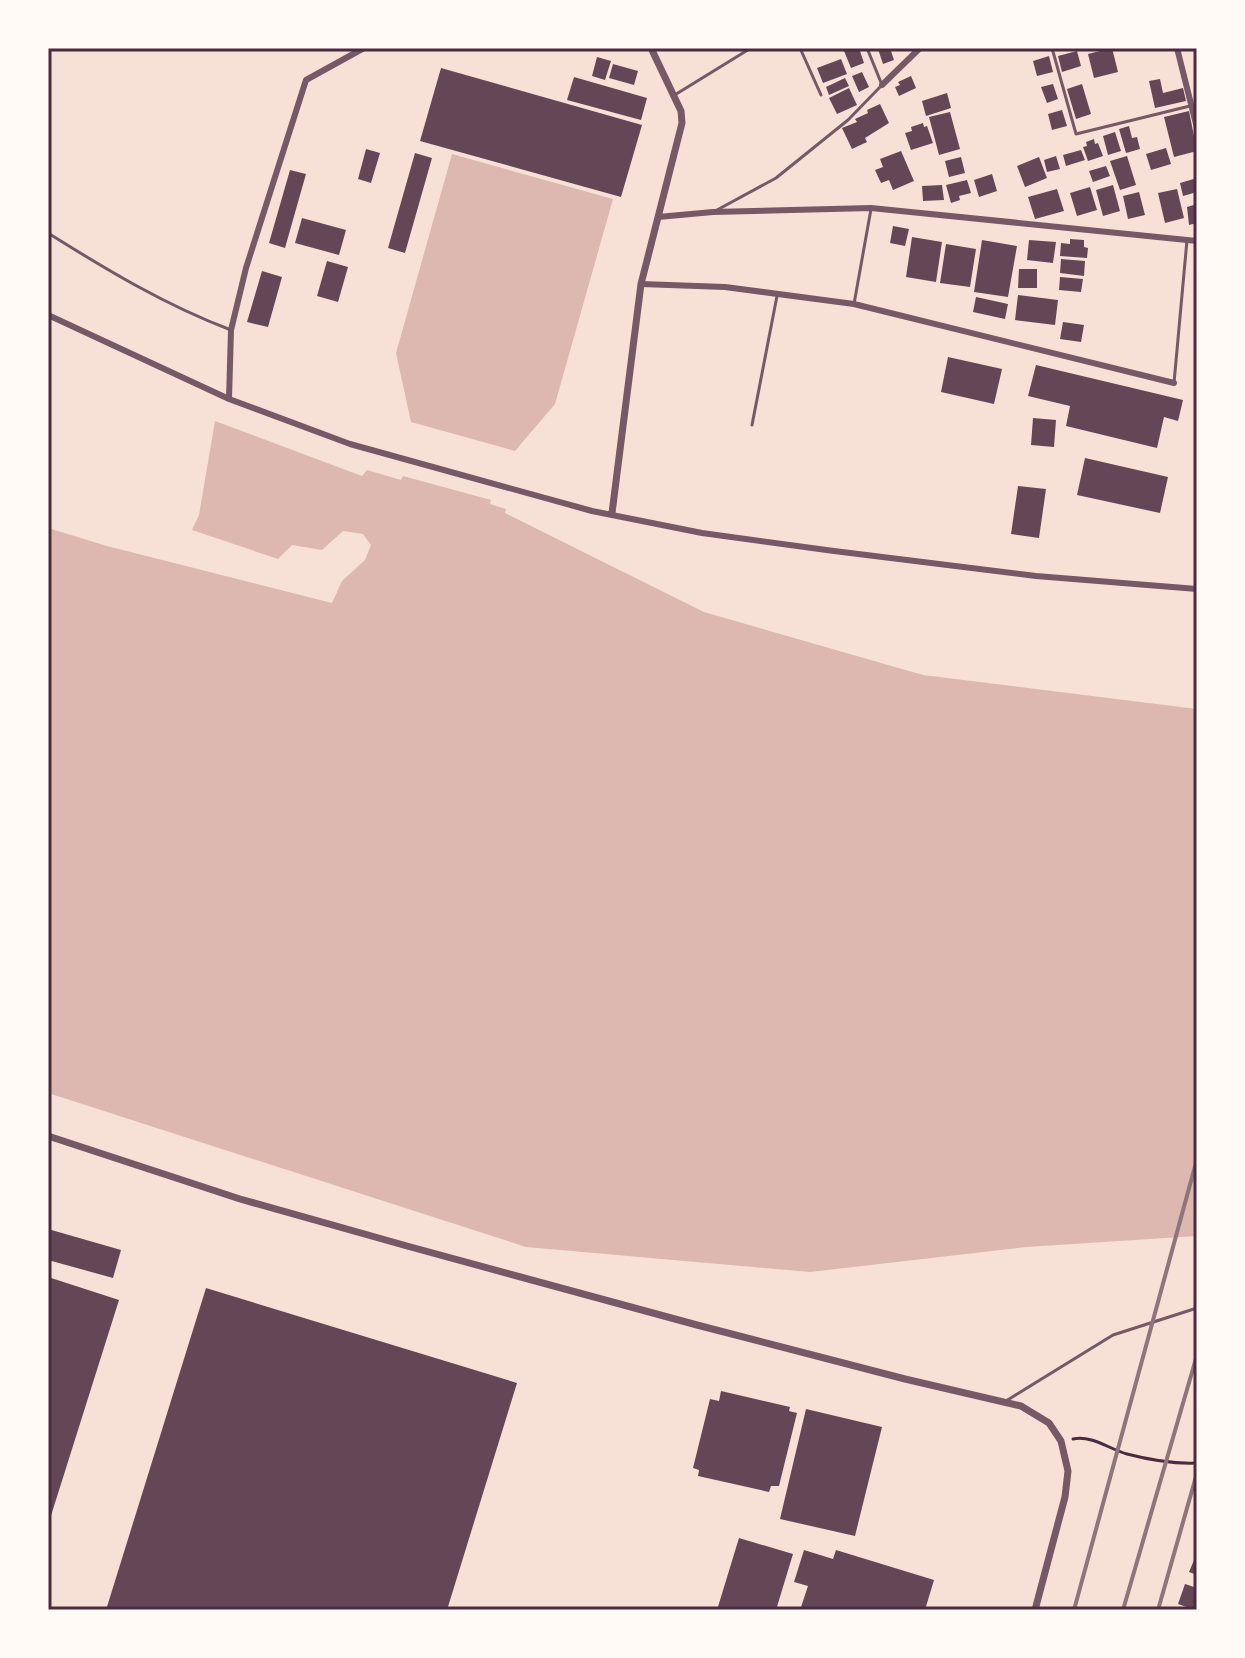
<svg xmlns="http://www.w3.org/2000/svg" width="1245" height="1658" font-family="Roboto,sans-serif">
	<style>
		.water { fill: #dcb8b0 }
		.building { fill: #644757 }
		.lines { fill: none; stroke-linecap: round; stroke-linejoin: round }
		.path { stroke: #4a2c40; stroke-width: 3 }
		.service { stroke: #755966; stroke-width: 3 }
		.minor { stroke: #755966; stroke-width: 6 }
		.tertiary { stroke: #755966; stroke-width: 7 }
		.rail { stroke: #8f747c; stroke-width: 4 }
		.neatline { fill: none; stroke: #4a2c40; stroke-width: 3 }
	</style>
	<rect width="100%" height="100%" fill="#f7e1d7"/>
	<path class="water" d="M452 154 613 199 555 404 515 451 411 422 396 353Z
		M215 421 362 476 367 470 401 480 403 476 491 500 490 504 506 509 505 513 704 612 923 675 1197 709V1236L1026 1247 810 1272 526 1247 48 1093V528L107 546 332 603 342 581 365 560 371 545 363 534 343 531 322 550 292 545 278 559 192 530 199 515Z"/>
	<path class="building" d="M853 48H859L864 63 851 68 844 51Z
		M890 48 894 60 883 64 878 49Z
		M1112 48 1118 72 1094 78 1088 54Z
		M1077 51 1081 66 1062 72 1058 56Z
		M1049 56 1053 72 1037 76 1033 61Z
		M597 57 611 61 605 80 592 76Z
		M841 59 847 74 823 83 817 68Z
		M613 64 638 71 634 85 609 78Z
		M441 68 642 125 621 197 420 141Z
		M862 72 869 87 859 92 852 76Z
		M911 76 916 88 899 96 895 87 900 85 898 82Z
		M574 77 647 98 641 120 567 100Z
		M845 78 849 86 829 95 826 87Z
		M1160 79 1163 93 1183 88 1186 101 1155 108 1149 81Z
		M1053 84 1058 99 1047 103 1041 87Z
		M1082 84 1091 114 1076 119 1067 89Z
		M849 88 857 105 837 114 829 98Z
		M947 93 951 108 926 116 922 101Z
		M880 104 889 123 865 138 867 142 852 149 842 128 857 122 855 119 868 113 867 110Z
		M1062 110 1067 126 1052 130 1048 114Z
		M1189 111 1197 151 1174 157 1164 117Z
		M950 112 960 149 939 155 929 117Z
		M923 123 924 127 927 126 933 143 911 150 905 133 912 131 911 127Z
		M1129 126 1132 138 1137 137 1140 149 1126 153 1119 129Z
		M1115 132 1121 151 1108 155 1103 136Z
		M1094 139 1095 144 1098 143 1103 156 1088 161 1083 147 1087 146 1086 142Z
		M1166 148 1171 164 1151 170 1146 154Z
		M366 149 380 153 371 183 358 179Z
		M1081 150 1085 160 1066 166 1063 155Z
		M901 151 914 181 893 190 889 180 881 183 875 170 883 167 880 159Z
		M415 153 432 158 405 253 388 248Z
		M1056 156 1060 169 1047 172 1044 160Z
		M1127 156 1136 185 1120 190 1110 161Z
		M961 157 965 173 949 177 945 161Z
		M1039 157 1047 178 1025 187 1017 166Z
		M1106 166 1110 176 1093 182 1089 171Z
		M290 170 306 174 285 248 269 243Z
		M992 174 997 191 979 197 974 180Z
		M1197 178V192L1183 196 1180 183Z
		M967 180 971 193 959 196 960 200 951 203 946 185Z
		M942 185 944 200 923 201 922 186Z
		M1113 185 1120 211 1103 216 1096 190Z
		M1090 187 1097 210 1077 216 1070 193Z
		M1057 189 1064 211 1035 219 1028 197Z
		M1177 189 1184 218 1165 223 1158 193Z
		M1139 192 1145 215 1128 219 1123 196Z
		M1197 204V223L1189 225 1187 207Z
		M302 218 346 230 339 255 295 243Z
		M893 226 909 229 905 246 890 243Z
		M912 237 942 242 936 282 906 277Z
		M1070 239 1084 240V247L1088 248 1087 258 1060 256 1061 243 1070 244Z
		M982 240 1017 246 1008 297 974 292Z
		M1029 240 1056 242 1053 263 1027 260Z
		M946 244 976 249 970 287 940 283Z
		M1061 259 1085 261 1084 276 1060 273Z
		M327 261 348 267 338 302 317 296Z
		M1019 269H1037V288H1018Z
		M262 271 282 277 268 327 247 322Z
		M1060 277 1083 279 1081 292 1059 290Z
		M1018 295 1058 300 1055 325 1015 320Z
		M976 297 1008 304 1005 319 973 312Z
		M1063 322 1084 325 1081 342 1060 339Z
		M948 357 1002 369 994 404 941 392Z
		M1036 365 1183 400 1178 421 1164 417 1157 448 1066 426 1070 406 1028 396Z
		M1033 418 1056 420 1054 447 1031 445Z
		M1085 458 1168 477 1160 513 1077 495Z
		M1018 486 1046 489 1039 538 1011 534Z
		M48 1229 121 1250 113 1278 48 1260Z
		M48 1277 119 1300 49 1522 48 1521Z
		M206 1288 517 1383 447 1610H106Z
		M721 1391 790 1407 789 1411 797 1413 779 1486H771L769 1492 698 1476 699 1470 693 1468 710 1399 719 1401Z
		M806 1409 882 1427 855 1536 780 1519Z
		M739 1538 793 1554 776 1610H717Z
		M804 1550 833 1559 836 1550 934 1580 925 1610H800L808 1586 794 1582Z
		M1197 1553V1575L1189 1572Z
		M1185 1584 1197 1588 1195 1610 1178 1604Z"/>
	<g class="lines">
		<path class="path" d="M1073 1439C1092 1435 1109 1449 1127 1454 1150 1460 1174 1464 1197 1463"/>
		<path class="service" d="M800 48 821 95
			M835 48V49
			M1052 48 1076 134 1190 106
			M673 96 751 48
			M717 210 776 178 848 120 882 85 867 48
			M48 233C107 270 165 305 231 330
			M854 304 871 209
			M1174 383 1187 240
			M752 425 777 296
			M1006 1401 1113 1335 1197 1308"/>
		<path class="minor" d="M1177 48 1197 128
			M882 85 920 48
			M658 217 713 212 871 208 1197 241
			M641 284 725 287 854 304 1174 383
			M48 315 229 399 350 444 592 511 702 533 834 551 1036 576 1197 589
			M229 399 231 330 246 268 306 80 364 48"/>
		<path class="tertiary" d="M612 513 641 284 682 123 681 111 651 48
			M48 1136 240 1199 407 1246 697 1325 905 1379 1021 1406 1049 1423 1061 1441 1068 1471 1065 1497 1035 1610"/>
		<path class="rail" d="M1074 1610 1197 1159
			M1123 1610 1197 1355
			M1158 1610 1197 1473"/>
	</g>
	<rect width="1245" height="1658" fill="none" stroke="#fffaf5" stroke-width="100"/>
	<rect x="50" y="50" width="1145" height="1558" class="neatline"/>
</svg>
